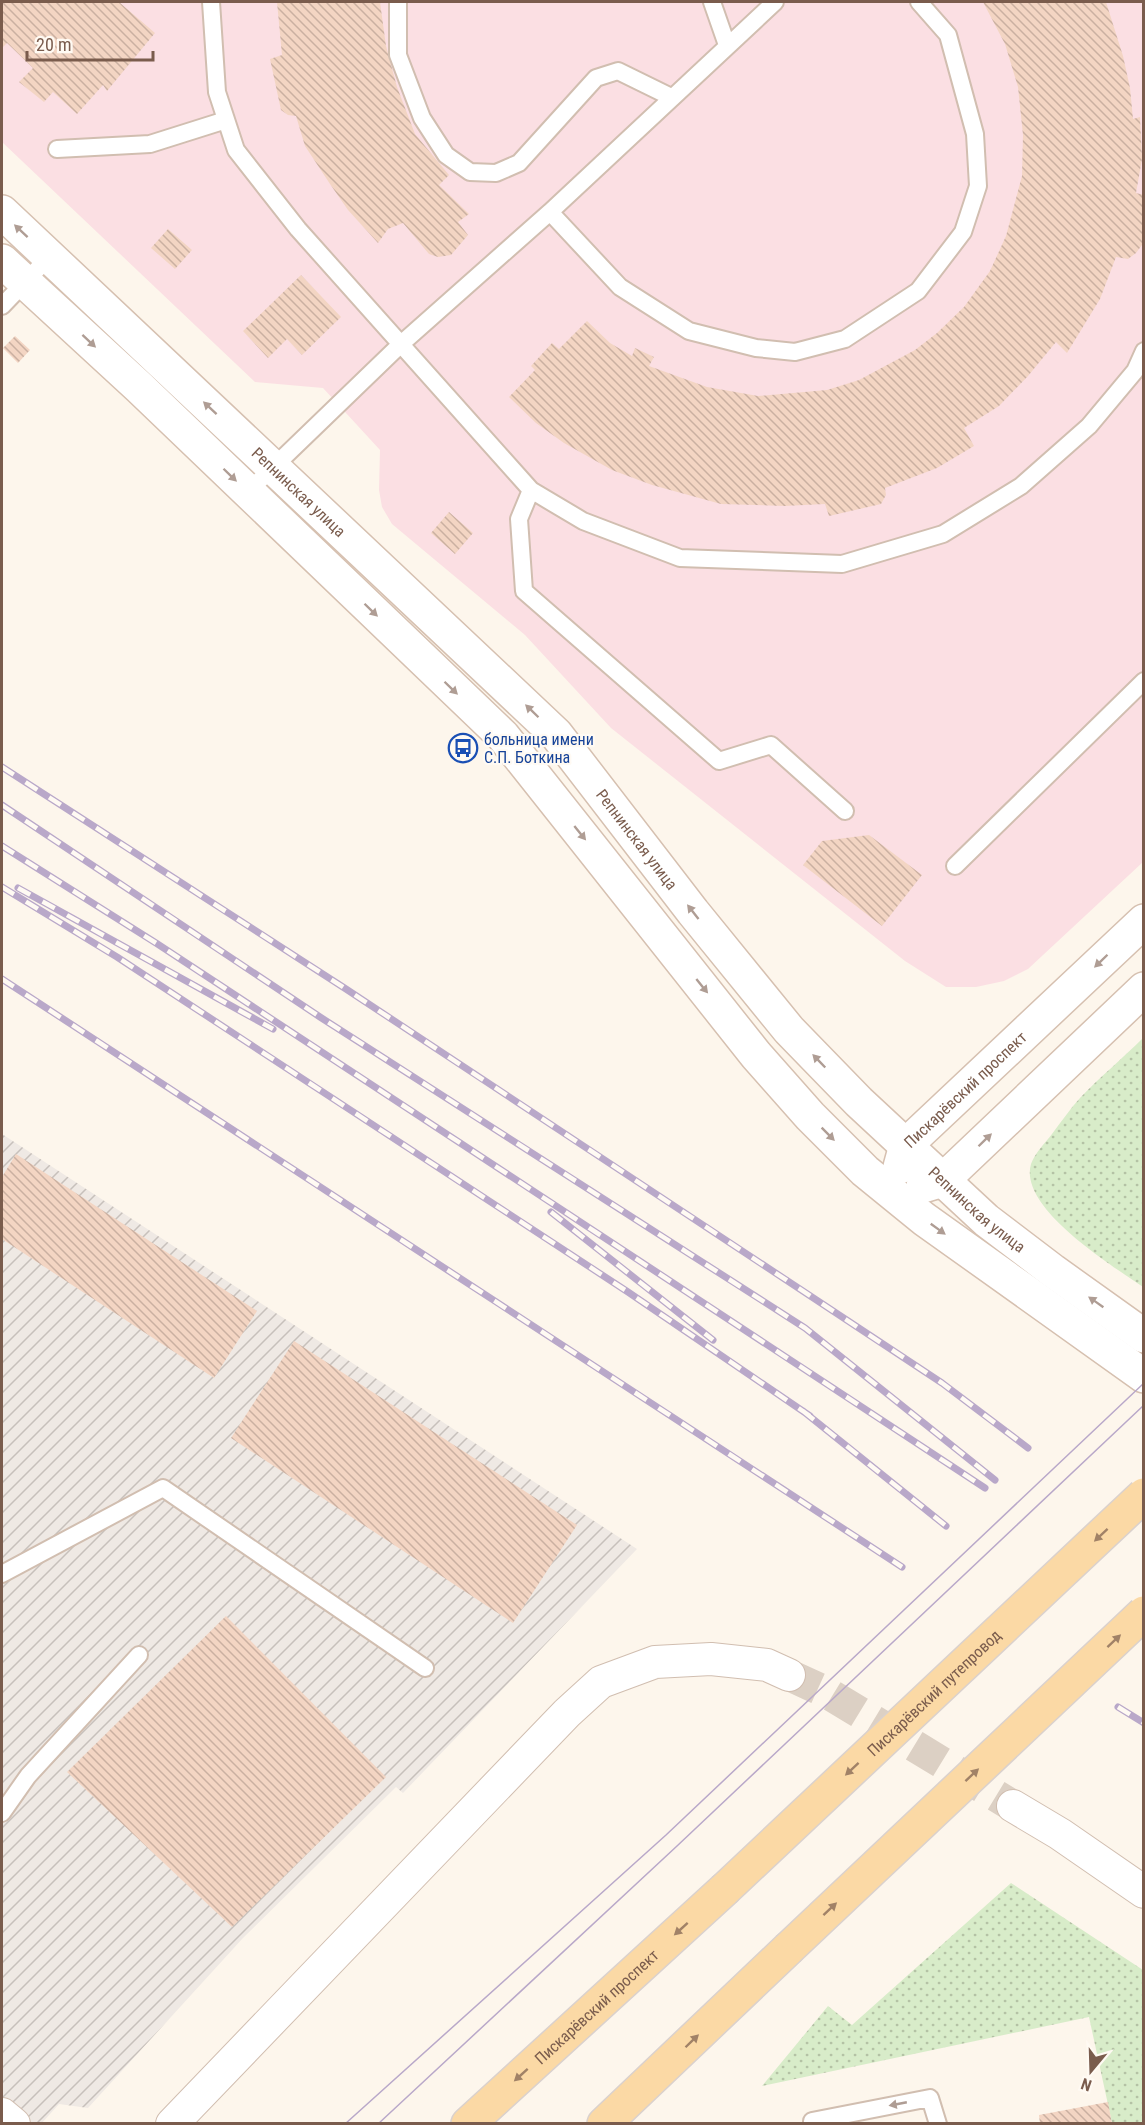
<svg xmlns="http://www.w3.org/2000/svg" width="1145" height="2125" font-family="'Roboto Condensed',sans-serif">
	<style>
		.industrial { fill: url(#industrial-furrows) }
		.medical { fill: #fbdfe3 }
		.grass { fill: url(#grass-dots) }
		.building { fill: url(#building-back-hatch) }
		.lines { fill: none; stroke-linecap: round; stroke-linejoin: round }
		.street-tunnel { stroke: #dcd0c4; stroke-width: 32; stroke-dasharray: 32 16; stroke-linecap: butt }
		.lane-casing { stroke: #d1beb0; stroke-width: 20 }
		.street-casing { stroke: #d1beb0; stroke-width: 34 }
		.secondary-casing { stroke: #d6c0b0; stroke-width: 36 }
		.primary-casing { stroke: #dad1cd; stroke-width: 36 }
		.lane { stroke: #fff; stroke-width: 16 }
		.street { stroke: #fff; stroke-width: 32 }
		.secondary { stroke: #fff; stroke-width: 33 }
		.primary { stroke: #fbd9a5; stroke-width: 33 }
		.tram { stroke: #b9a8c9; stroke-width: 1.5 }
		.rail-casing { stroke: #b9a8c9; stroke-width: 7 }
		.rail { stroke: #fffaf3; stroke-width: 4.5; stroke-dasharray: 14; stroke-linecap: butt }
		.primary-bridge-casing { stroke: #dad1cd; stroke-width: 36; stroke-linecap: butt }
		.primary-bridge { stroke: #fbd9a5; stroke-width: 33 }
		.oneway { fill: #af9d94 }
		.oneway2 { fill: #a18267 }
		.labels { text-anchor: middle; stroke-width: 4.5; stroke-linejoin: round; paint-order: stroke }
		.street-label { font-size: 16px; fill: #7a5c4d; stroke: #fffaf3 }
		.transit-label { font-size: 16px; fill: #164399; stroke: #fffaf3; text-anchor: start }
	</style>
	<defs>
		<pattern id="industrial-furrows" width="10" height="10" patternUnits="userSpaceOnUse" patternTransform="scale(1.5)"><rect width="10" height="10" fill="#efe9e4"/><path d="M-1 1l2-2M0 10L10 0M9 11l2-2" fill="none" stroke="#c7c0bb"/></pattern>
		<pattern id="grass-dots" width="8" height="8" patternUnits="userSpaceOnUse" patternTransform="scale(1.5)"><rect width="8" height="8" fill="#d8ecc9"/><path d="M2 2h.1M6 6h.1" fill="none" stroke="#b4c2a5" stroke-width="1.8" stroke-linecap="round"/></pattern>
		<pattern id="building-back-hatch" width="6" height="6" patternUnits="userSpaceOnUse" patternTransform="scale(1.5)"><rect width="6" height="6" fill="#f3d5c3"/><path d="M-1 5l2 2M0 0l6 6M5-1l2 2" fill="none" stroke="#cab0a1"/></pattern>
	</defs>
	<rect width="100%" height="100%" fill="#fdf6ec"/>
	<path class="industrial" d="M2 1134 637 1549 403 1793 396 1787 243 1938 88 2108 59 2104 41 2124 2 2123Z"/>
	<path class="medical" d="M2 2H1143V862L1028 969 1004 981 976 987H946L905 961 611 728 525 635 392 524 382 507 379 490 380 450 323 388 255 382 2 142Z"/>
	<path class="grass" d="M1143 1038V1287C1113 1266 1018 1208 1031 1164 1035 1153 1045 1143 1052 1134 1061 1122 1070 1109 1080 1098 1100 1077 1123 1058 1143 1038Z
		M1011 1883 1143 1970V2123H1112L1089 2017 762 2086 828 2006 852 2025Z"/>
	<path class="building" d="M2 2H119L155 33 107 91 103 85 77 114 53 92 44 102 19 82 33 68 7 43 2 48Z
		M277 2H380L386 46 397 87 415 134 449 175 439 185 469 214 458 222 468 235 451 255 438 257 429 254 403 223 388 229 378 243 348 210 330 184 305 146 296 116 288 115 281 110 270 59 282 55Z
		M983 2H1106L1123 56 1130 88 1133 119 1140 117 1142 159 1136 193 1144 195V233L1142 245 1136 253 1128 259 1116 257 1100 299 1067 353 1056 342 1028 376 999 406 964 428 974 446 937 468 885 488 886 495 881 504 829 516 825 504 784 506 721 504 652 485 612 470 564 443 536 423 509 397 535 370 531 366 552 343 559 349 587 321 610 343 632 356 635 348 654 357 649 366 707 387 758 396 827 390 859 380 915 350 937 333 964 307 990 271 1006 236 1022 176 1023 135 1018 87 1005 44Z
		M168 229 192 250 175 269 151 248Z
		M301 275 341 317 302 355 287 339 268 358 243 331Z
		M15 336 30 350 18 363 3 348Z
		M449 512 473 533 455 554 431 533Z
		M869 835 922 875 882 926 803 865 822 841Z
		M16 1154 257 1311 214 1378 2 1239V1177Z
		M294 1341 577 1525 513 1623 231 1438Z
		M226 1616 386 1777 232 1927 67 1772Z
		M1108 2102 1112 2124H1040L1039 2115Z"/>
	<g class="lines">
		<path class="street-tunnel" d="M789 1675 826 1692 1013 1806"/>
		<g class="lane-casing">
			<path id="lane" d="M211 2 217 92 236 150 298 229 531 490 519 519 524 591 719 761 771 745 845 811
				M398 2V55L422 118 446 155 470 172 496 173 519 163 596 78 618 71 671 97
				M712 2 727 45
				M57 149 150 144 226 120
				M550 212 620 287 689 331 756 348 795 352 845 339 918 291 963 232 978 186 975 134 948 35 919 2
				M2 306 49 257
				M260 480 401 344 550 212 775 2
				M531 490 583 521 680 558 842 564 943 534 1021 486 1089 426 1135 371 1144 351
				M955 866 1144 681
				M2 1574 163 1488 425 1668
				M2 1813 28 1776 139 1655
				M812 2124V2121L930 2098 938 2124"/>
		</g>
		<g class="street-casing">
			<path id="street" d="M1013 1806 1060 1834 1144 1892
				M2 2114 14 2124
				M172 2124 567 1713 601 1682 655 1662 711 1659 767 1665 789 1675"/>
		</g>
		<g class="secondary-casing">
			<g id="secondary">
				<path id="s1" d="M2 212 556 734 693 912 789 1030 859 1102 986 1220 1053 1271 1144 1336"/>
				<path d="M2 261 139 387 503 736 756 1055 810 1116 865 1171 924 1219 1144 1376"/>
				<path id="s2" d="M900 1167 906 1145 1144 921"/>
				<path d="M923 1186 943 1180 1144 989"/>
			</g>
		</g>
		<g class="primary-casing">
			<g id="primary">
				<path id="s3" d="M468 2124 724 1890"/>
				<path d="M604 2124 788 1949"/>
			</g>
		</g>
		<use href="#lane" class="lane"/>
		<use href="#street" class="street"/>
		<use href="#secondary" class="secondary"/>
		<use href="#primary" class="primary"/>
		<path class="tram" d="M345 2124 666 1835 1144 1383
			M378 2124 677 1846 1144 1405"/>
		<g class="rail-casing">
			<path id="rail" d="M2 767 346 989 942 1383 1028 1448
				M2 805 320 1017 805 1328 995 1480
				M2 846 156 943 985 1488
				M2 887 117 957 628 1292 810 1416
				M18 888 273 1029
				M2 979 902 1567
				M551 1212 713 1340
				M803 1411 946 1526
				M1118 1707 1144 1723"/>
		</g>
		<use href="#rail" class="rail"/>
		<g class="primary-bridge-casing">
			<g id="primary-bridge">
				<path id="s4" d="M724 1890 1144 1495"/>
				<path d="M788 1949 1144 1613"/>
			</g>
		</g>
		<use href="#primary-bridge" class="primary-bridge"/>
	</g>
	<defs><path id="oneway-solid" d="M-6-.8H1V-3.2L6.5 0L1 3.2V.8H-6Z" transform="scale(1.5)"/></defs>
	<g class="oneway">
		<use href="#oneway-solid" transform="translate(21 231) rotate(-137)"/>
		<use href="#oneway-solid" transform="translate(89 341) rotate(43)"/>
		<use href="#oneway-solid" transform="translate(210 408) rotate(-137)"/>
		<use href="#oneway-solid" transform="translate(230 475) rotate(44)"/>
		<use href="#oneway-solid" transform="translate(371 610) rotate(44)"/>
		<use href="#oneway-solid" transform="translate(451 688) rotate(44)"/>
		<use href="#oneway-solid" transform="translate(532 711) rotate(-136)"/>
		<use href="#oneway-solid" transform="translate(580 833) rotate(51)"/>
		<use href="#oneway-solid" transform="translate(693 912) rotate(-128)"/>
		<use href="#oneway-solid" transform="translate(1101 961) rotate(136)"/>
		<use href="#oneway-solid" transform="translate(702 986) rotate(51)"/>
		<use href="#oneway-solid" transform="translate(819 1061) rotate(-134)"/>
		<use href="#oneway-solid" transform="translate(828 1134) rotate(45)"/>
		<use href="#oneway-solid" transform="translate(985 1140) rotate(-44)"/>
		<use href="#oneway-solid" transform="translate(938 1229) rotate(36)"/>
		<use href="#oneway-solid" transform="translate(1096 1302) rotate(-145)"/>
		<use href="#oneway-solid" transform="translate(898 2104) rotate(169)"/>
	</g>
	<g class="oneway2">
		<use href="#oneway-solid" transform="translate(1101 1535) rotate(137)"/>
		<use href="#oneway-solid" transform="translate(1114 1641) rotate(-43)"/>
		<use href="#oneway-solid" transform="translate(852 1769) rotate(137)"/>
		<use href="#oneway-solid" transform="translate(972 1775) rotate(-43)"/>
		<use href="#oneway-solid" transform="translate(830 1909) rotate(-43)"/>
		<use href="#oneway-solid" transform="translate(681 1929) rotate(138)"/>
		<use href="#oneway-solid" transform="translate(692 2041) rotate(-44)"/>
		<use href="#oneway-solid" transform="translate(521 2075) rotate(138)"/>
	</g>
	<defs>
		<g id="bus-ring" transform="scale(1.5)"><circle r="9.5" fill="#fffaf3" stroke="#1a4fb4" stroke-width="1.5"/><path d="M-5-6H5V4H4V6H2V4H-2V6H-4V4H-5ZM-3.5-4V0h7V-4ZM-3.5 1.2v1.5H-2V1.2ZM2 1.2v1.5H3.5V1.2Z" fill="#1a4fb4"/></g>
	</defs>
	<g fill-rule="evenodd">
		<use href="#bus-ring" x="463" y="748"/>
	</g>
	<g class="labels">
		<g class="street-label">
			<text dy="6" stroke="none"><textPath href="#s1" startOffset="408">Репнинская улица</textPath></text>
			<text dy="6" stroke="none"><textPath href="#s1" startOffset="894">Репнинская улица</textPath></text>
			<text dy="6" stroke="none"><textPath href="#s2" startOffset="104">Пискарёвский проспект</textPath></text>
			<text dy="6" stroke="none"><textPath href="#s1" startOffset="1398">Репнинская улица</textPath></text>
			<text dy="6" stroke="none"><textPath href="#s4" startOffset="288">Пискарёвский путепровод</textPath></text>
			<text dy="6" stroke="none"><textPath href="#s3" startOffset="174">Пискарёвский проспект</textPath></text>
		</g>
		<g class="transit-label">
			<text x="484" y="745">больница имени<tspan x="484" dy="18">С.П. Боткина</tspan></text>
		</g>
	</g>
	<rect width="1145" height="2125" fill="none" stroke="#7a5c4d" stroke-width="6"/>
	<g transform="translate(1091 2071) rotate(199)" stroke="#fffaf3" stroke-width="4.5" paint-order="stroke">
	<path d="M0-4.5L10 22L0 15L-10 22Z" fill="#7a5c4d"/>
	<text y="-9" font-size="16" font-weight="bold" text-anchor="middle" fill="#7a5c4d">N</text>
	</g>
	<path d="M27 51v9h126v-9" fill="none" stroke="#7a5c4d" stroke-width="3"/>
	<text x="36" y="51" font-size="18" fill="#7a5c4d" stroke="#fffaf3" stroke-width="4.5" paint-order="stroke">20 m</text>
</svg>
